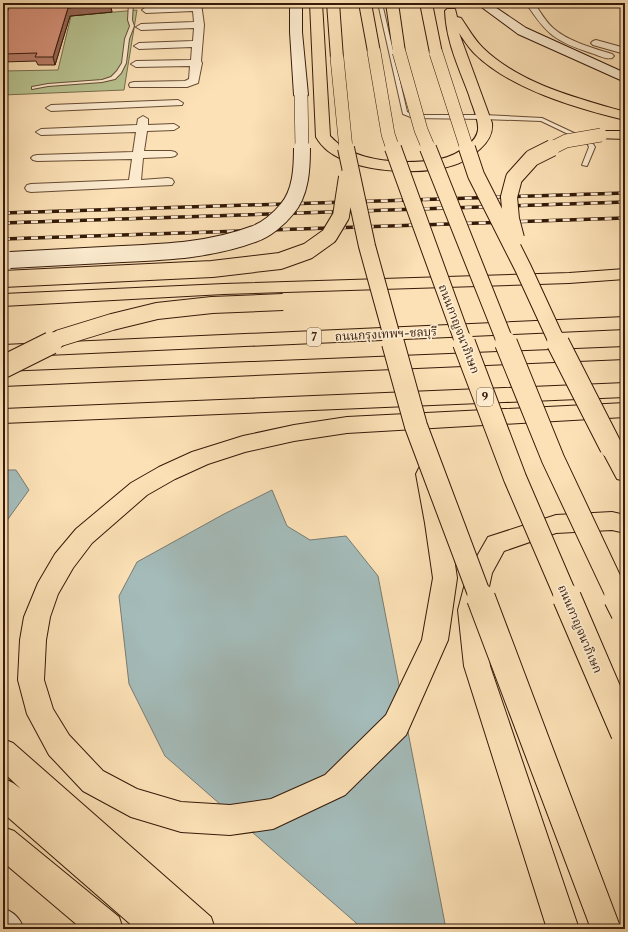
<svg xmlns="http://www.w3.org/2000/svg" width="628" height="932" font-family="'Libre Caslon Text','Noto Serif Thai',serif">
	<style>
		.green { fill: #b9c492; stroke: #776f4e }
		.water { fill: #a4bbb9; stroke: #787b73 }
		.lines { fill: none; stroke-linecap: round; stroke-linejoin: round }
		.service-casing { stroke: #674c34; stroke-width: 2 }
		.minor-casing { stroke: #674c34; stroke-width: 2 }
		.secondary-casing { stroke: #351a09; stroke-width: 2 }
		.motorway-casing { stroke: #351a09; stroke-width: 2 }
		.service { fill: #fdecd0; fill-rule: evenodd }
		.minor { fill: #fdecd0; fill-rule: evenodd }
		.secondary { fill: #fdecd0; fill-rule: evenodd }
		.motorway { fill: #fce1b6; fill-rule: evenodd }
		.rail-casing { stroke: #351a09; stroke-width: 3.5 }
		.rail { stroke: #fdecd0; stroke-width: 2.5; stroke-dasharray: 7; stroke-linecap: butt }
		.secondary-bridge-far1-casing { stroke: #351a09; stroke-width: 14; stroke-linecap: butt }
		.secondary-bridge-casing { stroke: #351a09; stroke-width: 18; stroke-linecap: butt }
		.motorway-bridge-far3-casing { stroke: #351a09; stroke-width: 14; stroke-linecap: butt }
		.motorway-bridge-far2-casing { stroke: #351a09; stroke-width: 18; stroke-linecap: butt }
		.motorway-bridge-far1-casing { stroke: #351a09; stroke-width: 24; stroke-linecap: butt }
		.motorway-bridge-casing { stroke: #351a09; stroke-width: 30; stroke-linecap: butt }
		.secondary-bridge-far1 { stroke: #fdecd0; stroke-width: 13 }
		.secondary-bridge { stroke: #fdecd0; stroke-width: 16 }
		.motorway-bridge-far3 { stroke: #fce1b6; stroke-width: 13 }
		.motorway-bridge-far2 { stroke: #fce1b6; stroke-width: 16 }
		.motorway-bridge-far1 { stroke: #fce1b6; stroke-width: 22 }
		.motorway-bridge { stroke: #fce1b6; stroke-width: 28 }
		.wall { fill: #ba7e6b; stroke: #351a09 }
		.shaded-wall { fill: #976757; stroke: #351a09 }
		.building { fill: #d8937c; stroke: #351a09 }
		.labels { text-anchor: middle; stroke-width: 3.5; stroke-linejoin: round; paint-order: stroke }
		.shield { fill: #fdecd0; stroke: #715945; stroke-width: 1 }
		.shield-label { font-size: 11px; font-weight: bold; fill: #351a09 }
		.street-label { font-size: 12px; fill: #351a09; stroke: #fdecd0 }
	</style>
	<rect width="100%" height="100%" fill="#fce1b6"/>
	<filter id="stains"><feTurbulence type="fractalNoise" baseFrequency=".005" numOctaves="4"/><feColorMatrix values="0 0 0 0 .2 0 0 0 0 .09 0 0 0 0 .02 0 0 0 .5 -.17"/></filter>
	<radialGradient id="worn" r=".72"><stop offset=".6" stop-color="#630" stop-opacity="0"/><stop offset="1" stop-color="#630" stop-opacity=".3"/></radialGradient>
	<path class="green" d="M137 10 124 90 3 95V71L58 70 71 16Z"/>
	<path class="water" d="M3 470H16L29 490 3 526Z
		M272 490 287 526 310 540 346 536 378 576 446 929H363L165 756 129 684 119 596 137 562 224 514Z"/>
	<g class="lines">
		<g class="service-casing">
			<path id="service" d="M129 3H133L132 20 134 26 129 39 126 63 121 73 115 79 102 82 48 86 32 89V87L48 84 102 80 111 77 117 71 122 63 125 39 130 26 128 20Z
				M378 3H382L407 112 414 115H483L542 118 591 141 595 147 587 166 582 165 589 147 587 143 541 121 483 119 413 118 403 114Z"/>
		</g>
		<g class="minor-casing">
			<path id="minor" d="M85 3H119C114 7 88 9 83 5Z
				M193 3H201L204 25 201 61 202 63 198 83 187 87H130L129 85 130 83 134 82 185 81 189 79 190 66 136 67 131 64 136 61 191 60 192 47 139 49 134 46 139 43 193 41 194 28 141 30 136 27 141 24 194 22 193 11 146 13 142 10 146 7 193 6Z
				M526 3H534C540 11 545 21 553 28 569 42 593 48 612 54L614 56 612 58C606 60 598 55 591 53 555 41 547 35 526 3Z
				M31 5 34 6 35 8 34 10 3 13V7Z
				M596 40 625 48V54L593 45 591 43 593 41Z
				M178 100 183 103 182 105 51 111 46 108 51 105Z
				M143 116 148 119V125L174 124 179 127 174 130 147 131 144 151H171L175 152 177 154 175 156 171 157 143 158 141 180 168 178 172 179 174 182 172 185 31 192 27 191 25 188 27 185 31 184 129 180 132 159 37 161 33 160 31 158 33 156 37 155 133 152 136 132 41 135 36 132 41 129 137 125 138 119Z"/>
		</g>
		<g class="secondary-casing">
			<path id="secondary" d="M290 3H302V32L308 95 306 98H296L294 95 290 32Z
				M476 3H489L526 28 625 73V82L518 34Z
				M3 908C15 913 19 917 24 929H3Z"/>
		</g>
		<g class="motorway-casing">
			<path id="motorway" d="M310 3H322L330 136C349 157 378 161 405 162 428 162 450 161 468 145 473 141 477 137 478 130 479 119 472 106 469 95 459 68 446 41 445 11L447 9H455L457 17 461 18C468 28 474 39 483 48 520 84 577 98 625 112V120C576 108 510 89 474 53 468 47 464 40 459 33L492 123C493 134 488 142 480 149 472 156 464 162 454 165 421 176 357 173 328 151 323 147 319 142 316 137Z
				M327 3H339L343 58 341 61H333L331 58Z
				M359 3H371L380 52 378 55H370L368 52Z
				M386 3H398L405 52 403 55H395L393 52Z
				M420 3H432L442 53 440 56H432L430 53Z
				M601 131H625V139L596 138 594 135 596 132Z
				M625 269V279L569 283 224 294 3 306V294L224 284 569 273Z
				M625 317V329L3 357V345Z
				M625 347V359L3 386V372Z
				M625 383V397L3 423V409Z
				M625 403V417L347 433 294 441 245 452 208 464 175 479 147 495 92 543 73 568 58 594 50 617 46 640 44 680 53 709 69 735 103 771 137 789 181 802 230 805 271 799 325 775 386 715 422 640 433 578 425 523 416 474 419 468 427 466 435 468 438 474 449 523 457 578 448 640 406 735 345 795 273 829 230 835 181 832 131 817 83 791 49 755 27 714 18 680 20 640 24 617 38 583 55 554 76 529 131 483 159 467 192 452 243 436 294 425 347 417Z
				M611 439 619 441 625 453V481L617 479 600 447 603 441Z
				M612 512 625 515V533L612 530 556 533 504 551 492 573 484 610 490 666 579 929H547L464 666 458 610 468 572 488 537 556 515Z
				M3 739 13 743 211 917 215 929H136L3 813V778L13 783 21 789 3 772Z
				M3 827 14 831 119 917 123 929H82L3 862Z"/>
		</g>
		<use href="#service" class="service"/>
		<use href="#minor" class="minor"/>
		<use href="#secondary" class="secondary"/>
		<use href="#motorway" class="motorway"/>
		<g class="rail-casing">
			<path id="rail" d="M3 213 625 193
				M3 223 625 202
				M3 239 625 218"/>
		</g>
		<use href="#rail" class="rail"/>
		<g class="secondary-bridge-far1-casing">
			<path id="secondary-bridge-far1" d="M301 95 302 149"/>
		</g>
		<g class="secondary-bridge-casing">
			<path id="secondary-bridge" d="M10 260C47 258 85 256 122 254 166 252 212 250 254 234 266 230 279 219 287 209 301 193 302 168 302 148"/>
		</g>
		<g class="motorway-bridge-far3-casing">
			<path id="motorway-bridge-far3" d="M374 52 388 134 393 149
				M399 52 421 130 429 149
				M436 53 467 149
				M337 58 346 149
				M550 149 566 141 601 135"/>
		</g>
		<g class="motorway-bridge-far2-casing">
			<path id="motorway-bridge-far2" d="M346 148 367 246 394 344
				M393 148 464 344
				M428 148 506 344
				M467 148 476 175 523 268 558 344
				M516 238 511 219 509 197 514 178 532 158 552 148
				M3 279 212 269 280 261 308 251 329 236 341 216 347 177
				M49 344 60 338 112 322 157 311 212 305 283 302"/>
		</g>
		<g class="motorway-bridge-far1-casing">
			<path id="motorway-bridge-far1" d="M393 343 416 426 481 599
				M464 343 515 478 567 599
				M506 343 553 459 619 599
				M558 343 611 447
				M3 367 51 343"/>
		</g>
		<g class="motorway-bridge-casing">
			<path id="motorway-bridge" d="M481 598 606 929
				M567 598 625 733
				M618 598 625 612"/>
		</g>
		<use href="#secondary-bridge-far1" class="secondary-bridge-far1"/>
		<use href="#secondary-bridge" class="secondary-bridge"/>
		<use href="#motorway-bridge-far3" class="motorway-bridge-far3"/>
		<use href="#motorway-bridge-far2" class="motorway-bridge-far2"/>
		<use href="#motorway-bridge-far1" class="motorway-bridge-far1"/>
		<use href="#motorway-bridge" class="motorway-bridge"/>
	</g>
	<path class="wall" d="M15 3H110L112 12 70 16 55 65H38L36 61 3 62V20L48 4 16 5Z"/>
	<path class="shaded-wall" d="M110 4 112 12 70 16 55 65 53 57 68 8Z"/>
	<path class="building" d="M58 3H110V4L68 8 53 57H35L37 53 3 54V20L10 6Z"/>
	<g class="labels">
		<g class="shield">
			<rect x="307" y="328" width="14" height="18" rx="3"/>
			<rect x="477" y="388" width="16" height="18" rx="3"/>
		</g>
		<g class="shield-label">
			<text x="314" y="341">7</text>
			<text x="485" y="401">9</text>
		</g>
		<g class="street-label">
			<text transform="translate(459 329) rotate(69)" y="4">ถนนกาญจนาภิเษก</text>
			<text transform="translate(386 334) rotate(-3)" y="4">ถนนกรุงเทพฯ-ชลบุรี</text>
			<text transform="translate(580 629) rotate(67)" y="4">ถนนกาญจนาภิเษก</text>
		</g>
	</g>
	<rect width="628" height="932" fill="none" stroke="#fce1b6" stroke-width="16"/>
	<rect x="4" y="4" width="620" height="924" fill="none" stroke="#351a09" stroke-width="2"/>
	<rect x="8" y="8" width="612" height="916" fill="none" stroke="#351a09"/>
	<rect width="100%" height="100%" filter="url(#stains)"/>
	<rect width="100%" height="100%" fill="url(#worn)"/>
</svg>
